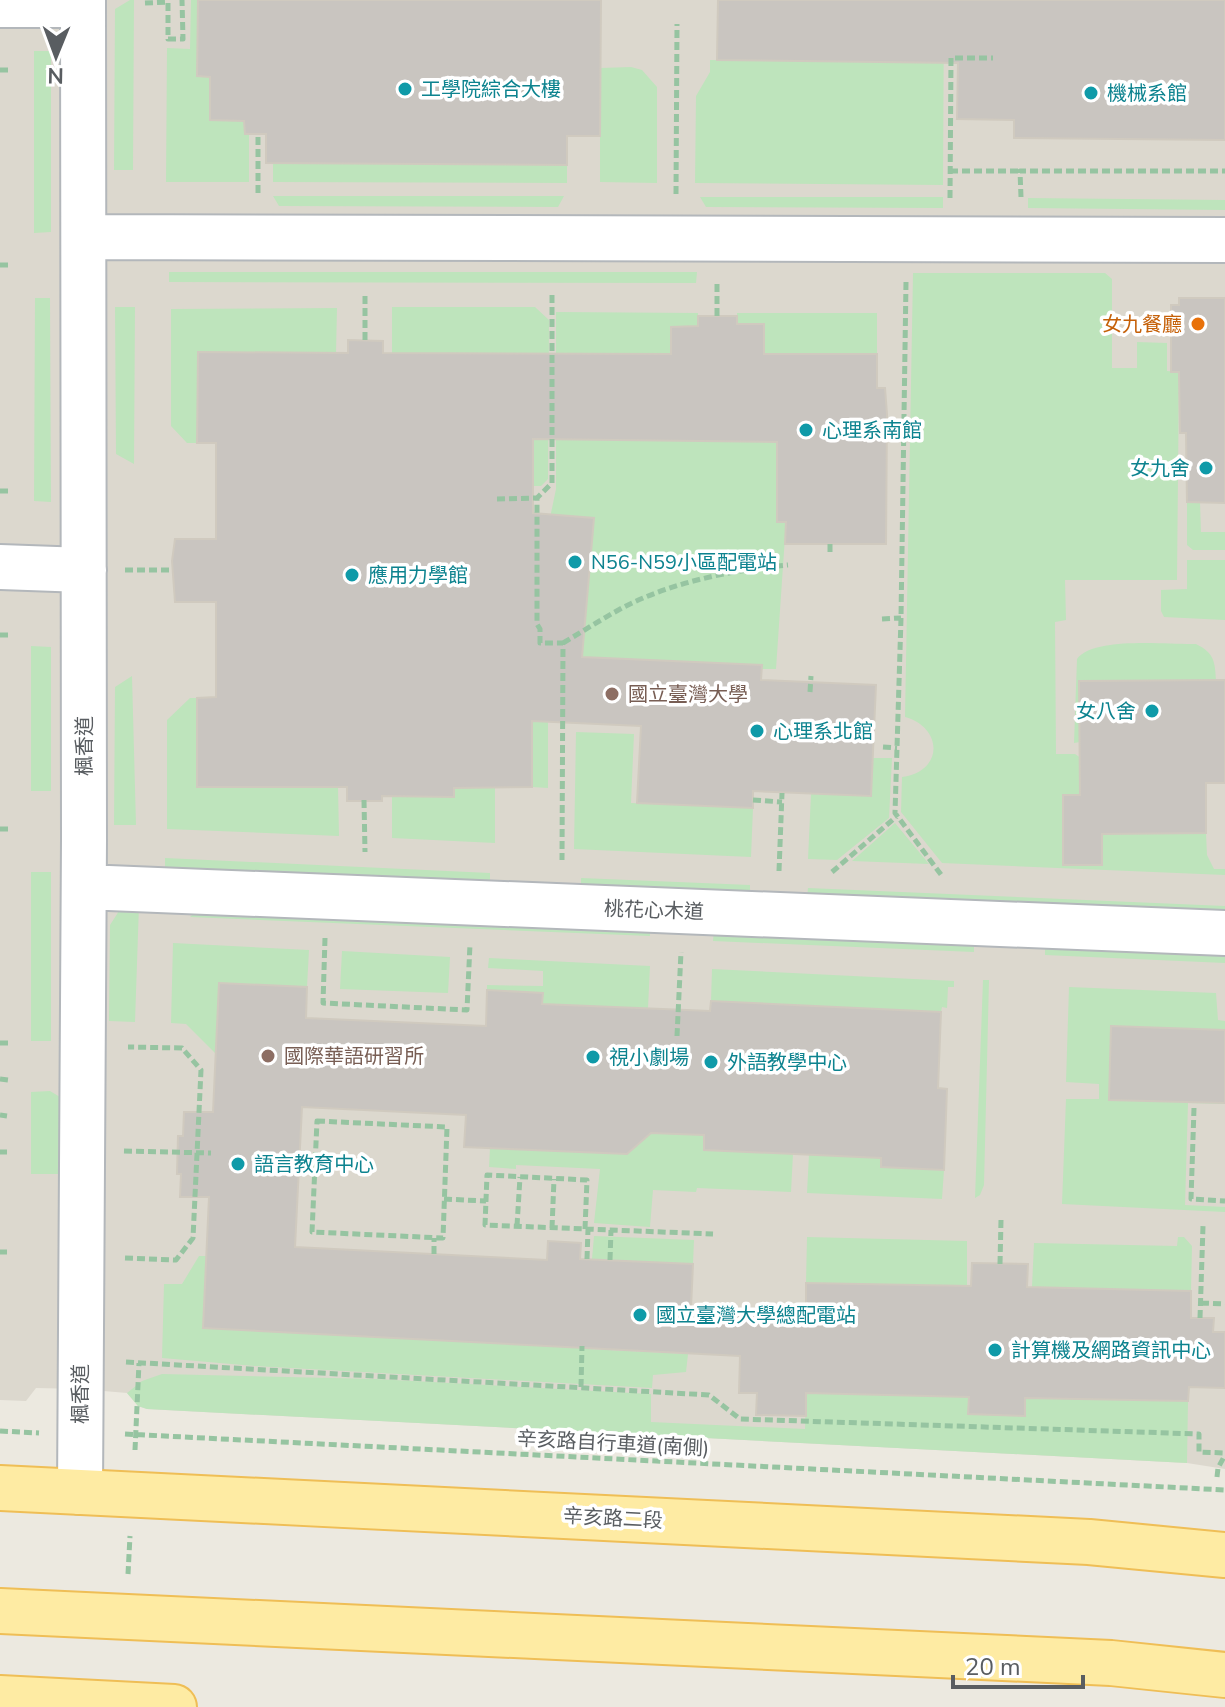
<svg xmlns="http://www.w3.org/2000/svg" width="1225" height="1707" font-family="'Nunito Sans','Noto Sans TC',sans-serif">
	<style>
		.education { fill: #dcd8ce }
		.green { fill: #bee4bc }
		.building { fill: #c9c5c0; stroke: #d0cabf; stroke-width: 2 }
		.lines { fill: none; stroke-linecap: round; stroke-linejoin: round }
		.minor-casing { stroke: #b3b7bb; stroke-width: 48 }
		.major-casing { stroke: #efbe56; stroke-width: 48 }
		.path { stroke: #96c4a1; stroke-width: 5; stroke-dasharray: 8 4; stroke-linecap: butt }
		.minor { stroke: #fff; stroke-width: 44 }
		.major { stroke: #feeba3; stroke-width: 44 }
		.culture-dot { fill: #0f9aa8; stroke: #fff; stroke-width: 3 }
		.food-dot { fill: #e8710a; stroke: #fff; stroke-width: 3 }
		.education-dot { fill: #8d6e63; stroke: #fff; stroke-width: 3 }
		.labels { text-anchor: middle; stroke-width: 7; stroke-linejoin: round; paint-order: stroke }
		.culture-label { font-size: 20px; fill: #0d838f; stroke: #fff; text-anchor: start }
		.food-label { font-size: 20px; fill: #c56008; stroke: #fff; text-anchor: end }
		.education-label { font-size: 20px; fill: #785e54; stroke: #fff; text-anchor: start }
		.street-label { font-size: 20px; fill: #595d61; stroke: #fff }
	</style>
	<rect width="100%" height="100%" fill="#ece9e0"/>
	<path class="education" d="M0 0H1225V1469L1187 1463 147 1409 138 1406 127 1393 80 1389 36 1388 26 1401 0 1400Z"/>
	<path class="green" d="M130 0H134L133 170H114L115 9Z
		M191 0H198L197 76 210 77V120L244 121 245 133 249 134V182H166L167 48 190 49Z
		M944 0 943 185 695 183 696 96 710 72V60L918 62Z
		M34 51H51V232L34 233Z
		M631 67 642 70 657 87V183L600 182V68Z
		M273 163 567 165V183L273 182Z
		M273 196H564L558 207 279 206Z
		M700 197H943V208L706 207Z
		M1028 198 1225 200V210L1028 208Z
		M169 272H697L696 283 169 282Z
		M913 273H1105L1112 279V368H1137V342L1167 343V371L1179 372 1177 580H1065L1066 620 1055 622 1056 754H1075L1096 768 1103 833H1206L1207 855 1214 869H1225V875L942 863 901 812 902 777C943 772 944 728 905 717Z
		M35 298H50L51 502 34 501Z
		M115 307H135L134 464 116 454Z
		M392 307H535L549 320 548 479 541 486H533L532 353H392Z
		M337 308 336 353H198L197 443H187L171 426V309Z
		M556 312 698 313V316H737V313H877V354H764V442L786 443 777 451V521L786 522 776 669H762L596 706 543 536H551V513L556 489Z
		M1187 502H1200L1201 532H1225V550H1193L1187 545Z
		M1187 560H1225V620L1164 617 1161 611V590L1187 589Z
		M1196 644C1214 653 1215 661 1216 680L1080 681V742L1074 743 1077 659C1094 636 1169 645 1196 644Z
		M31 646 51 647V791H31Z
		M548 662V788L532 787V698Z
		M132 676 136 825H114L115 687Z
		M190 698H197V787H338L339 836 167 829V720Z
		M576 732 634 734 631 803 753 808 751 857 574 849Z
		M873 758H892L889 818 837 860 808 859 811 794 871 796Z
		M392 787 454 797V788H495V843L392 838Z
		M895 823 929 864 852 861Z
		M165 858 490 873V884L165 870Z
		M31 872H51V1041H31Z
		M581 878 750 885V895L581 888Z
		M808 888 1225 906V915L807 898Z
		M130 905H139L135 1022 109 1021 110 925 119 911Z
		M201 907 650 927V936L190 917Z
		M714 929 974 940V952L713 941Z
		M173 943 309 950 307 987 219 983 216 1054 186 1024 171 1023Z
		M1045 945 1225 953V963L1045 955Z
		M342 951 450 957 448 993 340 989Z
		M489 958 650 966 648 1008 542 1004V993L487 990V985L543 986V971L488 968Z
		M712 969 954 981V987H948L947 1008 942 1007 941 1012 711 1001Z
		M983 980H989L984 1185 980 1195 975 1198Z
		M1069 987 1216 993 1218 1020 1225 1021V1104L1188 1103 1185 1205 1225 1207V1212L1062 1204 1066 1099H1099V1084L1066 1082Z
		M50 1091 60 1097V1174H31V1092Z
		M651 1133 704 1135V1150L793 1154 791 1192 697 1188 696 1192 653 1190 650 1227 594 1223 600 1169 516 1165V1169L489 1167 490 1148Z
		M809 1154 881 1158V1167L944 1170 942 1199 807 1193Z
		M594 1236 694 1240 693 1264 592 1259Z
		M807 1237 967 1241V1286L806 1283Z
		M1178 1237H1184L1192 1246 1191 1291 1032 1287 1034 1243 1177 1246Z
		M199 1256H206L203 1328 588 1346V1349L688 1354 686 1372 653 1375 652 1388 254 1366 162 1358 164 1284H182Z
		M162 1374 376 1379 651 1394V1422L805 1429 806 1393 969 1397V1414L1024 1416 1025 1398 1188 1401 1187 1463 147 1409 138 1406 127 1393 142 1381Z"/>
	<path class="building" d="M198 0H601L600 136H567V165L266 163V134H245L244 121 210 120V77L197 76Z
		M718 0H1225V140L1014 138V120L957 119 958 63 717 60Z
		M1179 298H1225V503L1187 502 1186 433H1180L1179 372H1171V305H1179Z
		M698 316H737V324H764V354H877V388H885L887 414 886 544H785L786 522H777V442L533 439V513L594 518 582 657 762 665 761 680 876 685 871 796 753 791V808L637 803 641 726 532 721V787L454 788V797L382 796V801H347V787H197V698L216 697V602H175L172 561 175 539H216V443H197L198 352 348 353V340L383 341V353L671 354V327L698 326Z
		M1225 680V783H1206V833L1102 834V865H1063V795H1080L1079 681Z
		M219 983 307 987 306 1018 486 1026 487 990 543 993 542 1004 710 1011 711 1001 941 1012 938 1088 947 1089 944 1170 881 1167V1158L704 1150V1135L651 1133 627 1154 464 1147 466 1115 302 1107 295 1247 547 1260 548 1241 581 1243 580 1259 693 1264 691 1308 806 1309V1283L971 1286 972 1263 1028 1264 1027 1287 1191 1291V1318H1214L1213 1332H1225V1388L1189 1387 1188 1401 1025 1398V1416L968 1414 969 1397 806 1393V1416L756 1415 757 1393H739L740 1356 203 1328 209 1197H180L181 1174H177L178 1136H183L184 1112H213Z
		M1111 1026 1225 1030V1103L1109 1100Z"/>
	<g class="lines">
		<g class="minor-casing">
			<path id="minor" d="M0 5H83
				M84 237 1225 240
				M0 567 84 570
				M84 887 1225 933
				M80 1492 84 840 83 0"/>
		</g>
		<g class="major-casing">
			<path id="major" d="M0 1488 1089 1542 1225 1555
				M0 1611 1111 1663 1225 1675
				M0 1698 174 1707"/>
		</g>
		<path class="path" d="M145 3 168 2V39H183L182 0
			M0 70H10
			M950 171H1020
			M258 193V134
			M676 194 677 24
			M1021 197 1020 171H1225
			M950 198 951 58H993
			M0 265H10
			M906 282 901 618 895 813 942 876
			M552 295V483L537 498V624L540 629V643H563L562 860
			M717 316V284
			M365 340V295
			M0 491H8
			M497 499 537 498
			M830 552V544
			M125 570H172
			M882 619 901 618
			M0 635H8
			M563 643C583 631 602 619 622 608 672 582 732 570 788 565
			M810 692 811 676
			M883 747 897 748
			M364 800 365 852
			M753 800 782 802
			M0 829H8
			M779 871 782 793
			M832 872 897 816
			M325 938 323 1003 467 1010 470 944
			M677 1036 681 952
			M0 1043H8
			M0 1079 8 1080
			M1194 1108 1191 1199 1225 1201
			M0 1115 7 1116
			M317 1121 447 1127 443 1238 312 1232Z
			M124 1151 211 1153
			M0 1152H7
			M300 1158 315 1159
			M444 1199 486 1201
			M517 1226 520 1177
			M552 1228 554 1179
			M585 1229 587 1180 487 1175 485 1225 713 1234
			M0 1252H7
			M434 1254V1238
			M125 1258 176 1260 193 1238 201 1070 182 1048 128 1047
			M587 1259 588 1229
			M610 1260 611 1230
			M1000 1264 1001 1220
			M1201 1303 1225 1304
			M1200 1318 1203 1226
			M126 1362 709 1395 740 1419 1199 1434V1452L1225 1453
			M581 1387 582 1346
			M0 1431 39 1433
			M125 1434 1225 1490
			M135 1450 139 1363
			M1217 1477 1218 1468 1225 1455
			M128 1574 130 1536"/>
		<use href="#minor" class="minor"/>
		<use href="#major" class="major"/>
	</g>
	<g class="culture-dot">
		<circle cx="405" cy="89" r="8"/>
		<circle cx="1091" cy="93" r="8"/>
		<circle cx="806" cy="430" r="8"/>
		<circle cx="1206" cy="468" r="8"/>
		<circle cx="575" cy="562" r="8"/>
		<circle cx="352" cy="575" r="8"/>
		<circle cx="1152" cy="711" r="8"/>
		<circle cx="757" cy="731" r="8"/>
		<circle cx="593" cy="1057" r="8"/>
		<circle cx="711" cy="1062" r="8"/>
		<circle cx="238" cy="1164" r="8"/>
		<circle cx="640" cy="1315" r="8"/>
		<circle cx="995" cy="1350" r="8"/>
	</g>
	<circle class="food-dot" cx="1198" cy="324" r="8"/>
	<g class="education-dot">
		<circle cx="612" cy="694" r="8"/>
		<circle cx="268" cy="1056" r="8"/>
	</g>
	<g class="labels">
		<g class="culture-label">
			<text x="421" y="96">工學院綜合大樓</text>
			<text x="1107" y="100">機械系館</text>
			<text x="822" y="437">心理系南館</text>
			<text x="1190" y="475" text-anchor="end">女九舍</text>
			<text x="591" y="569">N56-N59小區配電站</text>
			<text x="368" y="582">應用力學館</text>
			<text x="1136" y="718" text-anchor="end">女八舍</text>
			<text x="773" y="738">心理系北館</text>
			<text x="609" y="1064">視小劇場</text>
			<text x="727" y="1069">外語教學中心</text>
			<text x="254" y="1171">語言教育中心</text>
			<text x="656" y="1322">國立臺灣大學總配電站</text>
			<text x="1011" y="1357">計算機及網路資訊中心</text>
		</g>
		<g class="food-label">
			<text x="1182" y="331">女九餐廳</text>
		</g>
		<g class="education-label">
			<text x="628" y="701">國立臺灣大學</text>
			<text x="284" y="1063">國際華語研習所</text>
		</g>
		<g class="street-label">
			<text transform="translate(84 746) rotate(-90)" y="7">楓香道</text>
			<text transform="translate(654 910) rotate(2)" y="7">桃花心木道</text>
			<text transform="translate(80 1394) rotate(-90)" y="7">楓香道</text>
			<text transform="translate(613 1443) rotate(3)" y="7">辛亥路自行車道(南側)</text>
			<text transform="translate(613 1518) rotate(3)" y="7">辛亥路二段</text>
		</g>
	</g>
	<g transform="translate(56 56) rotate(181)" stroke="#ffffff" stroke-width="6" paint-order="stroke">
	<path d="M0-6L14 30L0 20L-14 30Z" fill="#595d61"/>
	<text y="-12" font-size="22" font-weight="bold" text-anchor="middle" fill="#595d61">N</text>
	</g>
	<path d="M953 1675v12h130v-12" fill="none" stroke="#595d61" stroke-width="4"/>
	<text x="965" y="1675" font-size="24" fill="#595d61" stroke="#ffffff" stroke-width="6" paint-order="stroke">20 m</text>
</svg>
